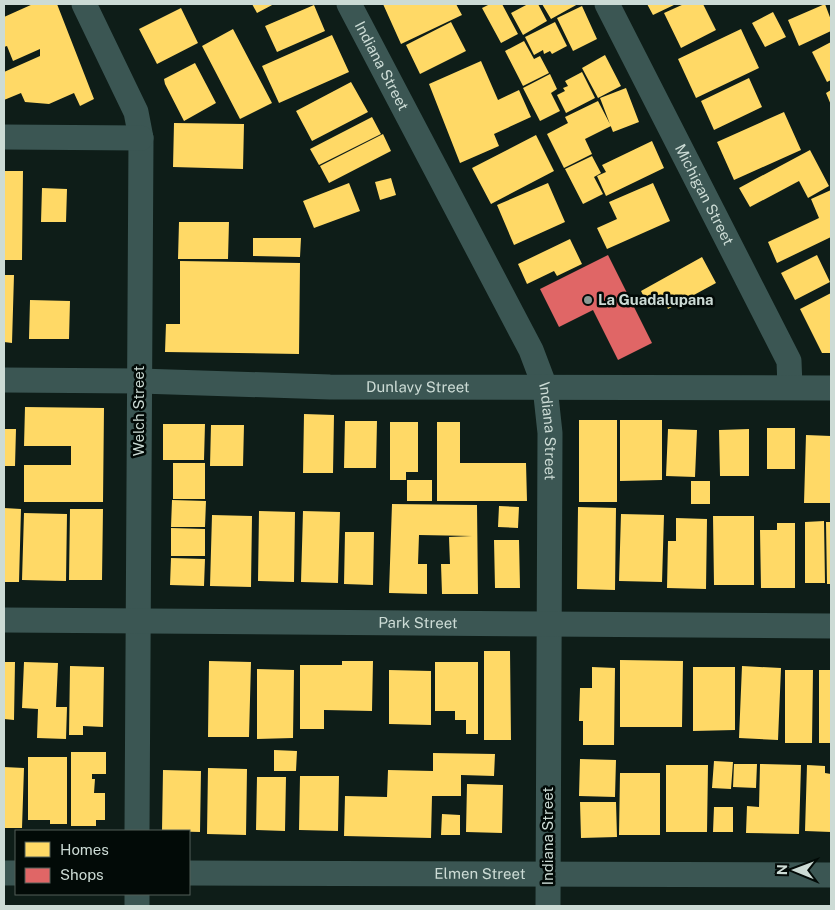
<svg xmlns="http://www.w3.org/2000/svg" width="835" height="910" font-family="'Public Sans',sans-serif">
	<style>
		.homes { fill: #ffd966 }
		.shops { fill: #e06666 }
		.lines { fill: none; stroke-linecap: round; stroke-linejoin: round }
		.minor { stroke: #3b5653; stroke-width: 25 }
		.poi-dot { fill: #8a9893; stroke: #020a07; stroke-width: 2 }
		.labels { text-anchor: middle; stroke-width: 5; stroke-linejoin: round; paint-order: stroke }
		.street-label { font-size: 15px; fill: #ccdbd5; stroke: #020a07 }
		.poi-label { font-size: 15px; font-weight: bold; fill: #ccdbd5; stroke: #020a07; text-anchor: start }
	</style>
	<rect width="100%" height="100%" fill="#0e1d18"/>
	<path class="homes" d="M33 4H57L94 99 80 106 74 93 49 104 25 102 21 93 4 100V72L40 56V49L13 61 7 46 4 47V17Z
		M252 4H274L257 13Z
		M383 4H456L462 15 401 44Z
		M490 4H502L518 34 501 43 482 8Z
		M528 4H538L547 21 523 35 511 13Z
		M542 4H578L551 19Z
		M647 4H676L653 15Z
		M684 4H703L716 30 681 48 664 13Z
		M825 4 831 20V31L799 46 788 20Z
		M314 5 325 31 277 52 265 26Z
		M582 6 597 39 573 51 557 18Z
		M181 8 198 43 157 64 139 29Z
		M773 12 786 37 765 47 752 23Z
		M451 22 466 51 420 74 406 45Z
		M555 22 567 46 552 54 550 51 544 54 543 50 534 55 525 37Z
		M233 29 272 103 240 119 202 46Z
		M741 29 759 68 696 98 678 59Z
		M332 35 349 72 279 103 262 66Z
		M524 41 534 59 540 56 549 73 523 86 505 51Z
		M831 42V80L827 82 812 52Z
		M605 55 621 86 598 98 582 68Z
		M481 61 498 100 519 90 531 117 494 134 499 146 460 163 429 84Z
		M195 63 216 103 184 121 165 84 164 79Z
		M582 72 595 98 566 113 557 95 565 91 563 88 568 86 565 81Z
		M550 74 557 89 551 93 560 111 540 121 523 88Z
		M749 78 762 107 714 130 701 101Z
		M351 82 368 112 312 141 296 111Z
		M626 88 639 122 613 132 600 98Z
		M831 90V105L826 93Z
		M598 101 611 126 585 139 592 154 564 168 547 134 568 123 565 117Z
		M784 112 801 150 734 180 717 142Z
		M372 117 381 134 319 165 310 149Z
		M174 123 244 124 243 169 173 167Z
		M383 134 391 151 329 183 320 166Z
		M536 135 554 171 491 204 472 168Z
		M652 141 664 168 606 196 597 176 606 172 602 165Z
		M810 150 829 186 808 198 799 181 750 207 739 188Z
		M592 156 601 173 594 177 603 194 583 204 565 169Z
		M4 171H23L22 260H4Z
		M391 178 396 195 380 200 375 182Z
		M349 183 360 211 314 228 303 201Z
		M548 183 565 222 514 245 497 205Z
		M653 183 670 221 607 249 597 228 617 219 609 202Z
		M42 188 67 189 66 222H41Z
		M831 190V237L777 263 768 242 819 218 811 199Z
		M179 222H229L228 259H178Z
		M253 238H301L300 257 253 256Z
		M570 239 582 264 557 276 554 271 527 284 518 264Z
		M817 255 830 282 795 300 781 273Z
		M702 257 716 283 668 309 662 297 648 305 641 291Z
		M180 261 300 263 299 354 165 352 166 324H180Z
		M4 275H14L12 343 4 342Z
		M831 293V353H822L800 309Z
		M30 300 70 301 69 339H29Z
		M25 407 104 408 103 502H24V465H71V446H24Z
		M304 414 334 415 333 473H303Z
		M579 420H617V502H579Z
		M620 420H662V480L620 481Z
		M345 421H377L376 468H344Z
		M390 422H418V472H406V480H390Z
		M437 422H460V463H526L527 501H437Z
		M163 424H205L204 460H163Z
		M211 425H244L243 466H210Z
		M767 428H795V469H767Z
		M4 429H16L15 466H4Z
		M668 429 697 430 695 477 666 476Z
		M749 429V476H720L719 430Z
		M806 435 831 436V503H804Z
		M173 463H205V499H173Z
		M407 480H432V501H407Z
		M691 481H710V504H691Z
		M172 500 206 501 205 527H171Z
		M392 504 477 505 478 594H442L441 564H450L449 537 472 536 419 535 418 564H427V594L389 593Z
		M499 506 519 507 518 528 498 527Z
		M578 507 616 508 615 590 577 589Z
		M4 508 21 509 19 582H4Z
		M70 509H103L102 580H69Z
		M259 511 295 512 294 582 258 581Z
		M303 511 340 512 338 583 301 582Z
		M24 513 67 514 66 581 22 580Z
		M621 514 664 515 662 582 619 581Z
		M212 515 252 516 251 587 210 586Z
		M713 516H754V585H714Z
		M676 518 707 519 706 589 667 588 668 541H676Z
		M824 521 825 583H805V522Z
		M826 522H831V584H827Z
		M777 523H795V588H761L760 530H777Z
		M171 528 205 529V556H171Z
		M345 532H374L373 585 344 584Z
		M494 540H519L520 588H495Z
		M171 558 205 559 204 586 170 585Z
		M484 651H510L511 740H484Z
		M620 660 683 661 682 727H620Z
		M209 661 251 662 249 737H208Z
		M342 661H373L372 711 324 710V729H300V665H342Z
		M4 662H15L14 720 4 719Z
		M24 662 58 663 56 707H67L66 739 37 738 38 709 22 708Z
		M435 662H478V734H466V720H455V711H435Z
		M70 666 104 667 103 727 83 726V735H69Z
		M742 666 781 668 778 740 739 738Z
		M592 667 615 668 614 745H583V721H579L580 688H592Z
		M693 667H735V730L693 731Z
		M257 669 294 670 293 738 257 739Z
		M389 670 431 671V725L389 724Z
		M785 670H813L812 743H785Z
		M819 670H831V743H819Z
		M274 750 297 751 296 771H274Z
		M71 752H106V774H92V779H95L94 793H105V820H96V826H71Z
		M433 753 495 754 494 776 461 775V796H432L431 838 344 836 345 796 387 797 388 770 433 771Z
		M28 757H67V824H50V820H28Z
		M580 759 616 760 615 797 579 796Z
		M714 761 733 762 731 789 712 788Z
		M734 764H757L756 788 733 787Z
		M760 764 801 765 799 834 746 833 747 806 759 807Z
		M666 765H708L707 832H666Z
		M807 765 825 766V773L831 774V832L805 831Z
		M4 767 24 768 22 828H4Z
		M208 768 247 769 246 835 207 834Z
		M163 770 201 771 200 832 162 831Z
		M620 773H660V835H619Z
		M300 776H339L338 831 299 830Z
		M257 777H286L285 831 256 830Z
		M467 784 503 785 502 833 466 832Z
		M580 802H616L617 837 581 838Z
		M714 807H733V832H713Z
		M442 814 460 815V835H441Z"/>
	<path class="shops" d="M608 255 652 343 618 360 593 310 559 327 540 289Z"/>
	<g class="lines">
		<g class="minor">
			<path d="M84 4 136 112 141 138 137 831"/>
			<path id="s1" d="M349 4 531 350 545 387 550 433 548 906"/>
			<path id="s2" d="M607 4 789 361 790 387"/>
			<path d="M4 137 141 138"/>
			<path id="s3" d="M4 380 140 381 330 387 831 388"/>
			<path id="s4" d="M4 620 831 626"/>
			<path d="M4 873H16"/>
			<path id="s5" d="M189 873 831 875"/>
			<path d="M137 906V894"/>
		</g>
	</g>
	<circle class="poi-dot" cx="588" cy="300" r="5"/>
	<g class="labels">
		<g class="street-label">
			<text dy="5" stroke="none"><textPath href="#s1" startOffset="70">Indiana Street</textPath></text>
			<text dy="5" stroke="none"><textPath href="#s2" startOffset="214">Michigan Street</textPath></text>
			<text dy="5" stroke="none"><textPath href="#s3" startOffset="414">Dunlavy Street</textPath></text>
			<text transform="translate(139 411) rotate(-90)" y="5">Welch Street</text>
			<text dy="5" stroke="none"><textPath href="#s1" startOffset="475">Indiana Street</textPath></text>
			<text dy="5" stroke="none"><textPath href="#s4" startOffset="414">Park Street</textPath></text>
			<text transform="translate(548 836) rotate(-90)" y="5">Indiana Street</text>
			<text dy="5" stroke="none"><textPath href="#s5" startOffset="291">Elmen Street</textPath></text>
		</g>
		<g class="poi-label">
			<text x="598" y="305">La Guadalupana</text>
		</g>
	</g>
	<rect width="835" height="910" fill="none" stroke="#ccdbd5" stroke-width="10"/>
	<rect x="15" y="830" width="175" height="65" fill="#020a07" stroke="#535e59"/>
	<rect x="25" y="842" width="25" height="15" fill="#ffd966" stroke="#535e59"/>
	<text x="60" y="855" font-size="15" fill="#ccdbd5">Homes</text>
	<rect x="25" y="868" width="25" height="15" fill="#e06666" stroke="#535e59"/>
	<text x="60" y="880" font-size="15" fill="#ccdbd5">Shops</text>
	<g transform="translate(795 870) rotate(271)" stroke="#020a07" stroke-width="4" paint-order="stroke">
	<path d="M0-4L9 19L0 12L-9 19Z" fill="#ccdbd5"/>
	<text y="-8" font-size="14" font-weight="bold" text-anchor="middle" fill="#ccdbd5">N</text>
	</g>
</svg>
